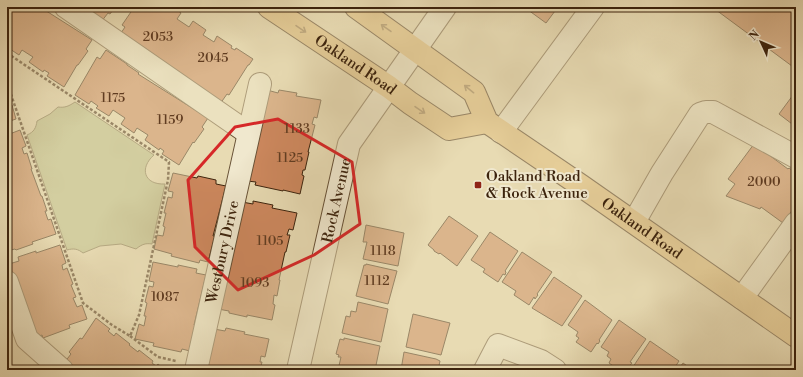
<svg xmlns="http://www.w3.org/2000/svg" width="803" height="377" font-family="'Libre Bodoni',serif">
	<style>
		.green { fill: #bbbe89; stroke: #7c704b }
		.building { fill: #cd885e; stroke: #3c230d }
		.lines { fill: none; stroke-linecap: round; stroke-linejoin: round }
		.minor-casing { stroke: #675136; stroke-width: 24 }
		.major-casing { stroke: #3c230d; stroke-width: 24 }
		.path { stroke: #3c230d; stroke-width: 2.5; stroke-dasharray: 3 2; stroke-linecap: butt }
		.minor { stroke: #f0e8ce; stroke-width: 22 }
		.major { stroke: #e4be7a; stroke-width: 22 }
		.oneway { stroke: #907044 }
		.marked { fill: none; stroke: #d62828; stroke-width: 3; stroke-linejoin: round }
		.poi-dot { fill: #8f2418; stroke: #f0e8ce; stroke-width: 1.5 }
		.labels { text-anchor: middle; stroke-width: 4; stroke-linejoin: round; paint-order: stroke }
		.number-label { font-size: 13px; fill: #603c21 }
		.street-label { font-size: 15px; fill: #3c230d; stroke: #f0e8ce }
		.poi-label { font-size: 15px; fill: #3c230d; stroke: #f0e8ce; text-anchor: start }
	</style>
	<rect width="100%" height="100%" fill="#e8dbb3"/>
	<filter id="stains"><feTurbulence type="fractalNoise" baseFrequency=".005" numOctaves="4"/><feColorMatrix values="0 0 0 0 .2 0 0 0 0 .09 0 0 0 0 .02 0 0 0 .5 -.17"/></filter>
	<radialGradient id="worn" r=".72"><stop offset=".6" stop-color="#630" stop-opacity="0"/><stop offset="1" stop-color="#630" stop-opacity=".3"/></radialGradient>
	<path class="green" d="M75 102 154 155C139 168 144 185 165 184L152 244C146 243 142 244 136 249L121 244 100 246 83 253C78 249 74 248 67 250L27 135C34 132 36 128 37 121L50 114 58 107C65 108 69 106 75 102Z"/>
	<path class="building" d="M7 7H40L92 40 86 49 88 51 78 65H77L64 87 47 76 49 73 44 70 43 72 29 62 33 57 22 50 19 55 7 47V43L9 40 7 39Z
		M80 7H115L110 14 108 13 101 22Z
		M136 7H173L181 13 177 19 189 27 193 21 206 30 203 35 214 42 217 36 232 46 231 48 235 50 236 48 253 59 249 65H248L229 95 227 94 220 104 119 36 125 27 122 25 133 9 135 10Z
		M524 7H558L546 23Z
		M712 7H796V69Z
		M106 50 127 64V65L139 73 138 74 208 118 202 127 204 129 194 143 193 142 179 165 162 154 164 151 160 148 159 150 145 140 148 135 137 128 134 133 121 124 125 118 113 110 109 116 96 108 98 106 91 101 89 104 75 95 97 57 100 59Z
		M267 90 278 93 279 90 297 93 296 96 321 100 317 118 314 117 312 124 315 125 308 152H309L305 170H303L302 175 304 176 300 194 283 190V191L255 185 256 182 247 181Z
		M796 91V127L779 114Z
		M12 105 16 119 7 122V107Z
		M20 130 26 146 22 148 24 154 27 153 32 169H31L41 196H42L47 211H45L48 220 51 219 56 234 32 242 33 244 16 250 15 249 7 251V135Z
		M754 144 788 169 789 168 796 173V205L783 223 761 207 760 209 726 196 735 184 728 179Z
		M173 173 197 178 198 176 216 180V184L226 186 213 236H215L208 262 200 260 199 263 171 256 172 254 154 249 157 235 163 236 165 227 163 226 166 213H164L168 197 172 198 173 192 168 191Z
		M253 201 273 205 272 208 297 213 293 230 289 229 287 235H290L286 252H285L279 280H280L277 296 274 295 273 304 275 305 272 320 247 315V317L229 313V311L218 309 242 202 253 204Z
		M449 216 478 236 457 266 440 253 439 254 434 251V250L428 245Z
		M366 225 404 233 398 266 363 259 367 242H363Z
		M490 232 518 251 505 271 506 272 505 275 503 274 498 282 483 272 485 269 471 260Z
		M60 245 66 263 62 265 63 270 67 268 73 284 71 285 76 297 73 298 77 307 82 305 87 319 69 325 70 328 43 338 42 335 34 338 9 264 19 261 18 257 36 251V253Z
		M522 252 552 272 537 294 538 295 535 299 534 297 529 305 514 295 516 291 502 282Z
		M153 262 178 267V265L197 269 196 273 206 275 194 325H196L190 351 182 349 181 352 153 346 154 343 135 339 139 324 144 326 146 316H144L147 303 145 302 149 286 153 287 154 282 149 281Z
		M366 264 397 271 388 304 356 296 364 265H366Z
		M554 277 582 296 562 326 532 308Z
		M585 300 612 320 599 340 600 341 598 344 597 343 591 352 576 342 579 338 576 336 578 332 568 325Z
		M358 302 388 309 381 342 342 333 346 316 350 317 351 311 356 312Z
		M413 314 450 323 441 355 406 347Z
		M96 318 110 329 108 331 114 336 116 333 130 344 129 345 138 352 139 350 153 361 152 363 156 366 158 364 165 370H73L64 363 71 354 69 352 80 338 82 339Z
		M619 320 646 339 630 362 632 363 626 370H619L609 363 611 359 607 356 609 352 601 347Z
		M226 328 245 332 244 334 269 339 265 357 261 356 260 362H262L260 370H207L214 329 225 331Z
		M344 338 380 346 375 370H338L341 357H338L339 355 336 354 340 339 344 340Z
		M650 341 679 361 673 370H631Z
		M404 352 436 359 440 361 438 370 433 369 435 370H401Z
		M683 363 693 370H678Z"/>
	<g class="lines">
		<g class="minor-casing">
			<g id="minor">
				<path d="M66 7 248 133"/>
				<path d="M501 132 593 7"/>
				<path d="M634 222 662 173 700 114 706 112H713L796 157"/>
				<path d="M7 282 27 339 62 370"/>
				<path d="M742 298 796 223"/>
				<path id="s1" d="M196 370 260 84"/>
				<path id="s2" d="M298 370 349 144 445 7"/>
				<path d="M485 370 498 345 541 361 555 370"/>
			</g>
		</g>
		<g class="major-casing">
			<g id="major">
				<path id="s3" d="M269 7 389 87 410 103 449 129 487 122"/>
				<path id="s4" d="M356 7 474 92 487 122 580 185 796 336"/>
			</g>
		</g>
		<path class="path" d="M7 53 169 162 168 180 139 315 130 336 112 325 83 303 7 83
			M130 336 158 357 176 361"/>
		<use href="#minor" class="minor"/>
		<use href="#major" class="major"/>
	</g>
	<defs><path id="oneway-shaft" d="M-6 0H5M1.5-3L5.5 0L1.5 3" fill="none" stroke-width="1.6" stroke-linecap="round" stroke-linejoin="round"/></defs>
	<g class="oneway">
		<use href="#oneway-shaft" transform="translate(386 28) rotate(-145)"/>
		<use href="#oneway-shaft" transform="translate(301 29) rotate(34)"/>
		<use href="#oneway-shaft" transform="translate(469 89) rotate(-141)"/>
		<use href="#oneway-shaft" transform="translate(420 110) rotate(34)"/>
	</g>
	<path d="M0 0H803V377H0ZM278 119 352 162 360 224 314 255 238 290 195 247 188 180 235 127Z" fill="#e8dbb3" fill-opacity=".55" fill-rule="evenodd"/>
	<path class="marked" d="M278 119 352 162 360 224 314 255 238 290 195 247 188 180 235 127Z"/>
	<rect class="poi-dot" x="474" y="181" width="8" height="8" rx="2"/>
	<g class="labels">
		<g class="number-label">
			<text x="158" y="41">2053</text>
			<text x="213" y="62">2045</text>
			<text x="113" y="102">1175</text>
			<text x="170" y="124">1159</text>
			<text x="297" y="133">1133</text>
			<text x="290" y="162">1125</text>
			<text x="764" y="186">2000</text>
			<text x="270" y="245">1105</text>
			<text x="383" y="255">1118</text>
			<text x="377" y="285">1112</text>
			<text x="255" y="287">1093</text>
			<text x="165" y="301">1087</text>
		</g>
		<g class="street-label">
			<text dy="5" stroke="none"><textPath href="#s3" startOffset="104">Oakland Road</textPath></text>
			<text dy="5" stroke="none"><textPath href="#s2" startOffset="174">Rock Avenue</textPath></text>
			<text dy="5" stroke="none"><textPath href="#s4" startOffset="366">Oakland Road</textPath></text>
			<text dy="5" stroke="none"><textPath href="#s1" startOffset="121">Westbury Drive</textPath></text>
		</g>
		<g class="poi-label">
			<text x="486" y="181">Oakland Road<tspan x="486" dy="17">&amp; Rock Avenue</tspan></text>
		</g>
	</g>
	<rect width="803" height="377" fill="none" stroke="#e8dbb3" stroke-width="24"/>
	<rect x="8" y="8" width="787" height="361" fill="none" stroke="#3c230d" stroke-width="2"/>
	<rect x="12" y="12" width="779" height="353" fill="none" stroke="#3c230d"/>
	<g transform="translate(761 42) rotate(314)" stroke="#f0e8ce" stroke-width="3" paint-order="stroke">
	<path d="M0-3L7 15L0 10L-7 15Z" fill="#3c230d"/>
	<text y="-6" font-size="11" font-weight="bold" text-anchor="middle" fill="#3c230d">N</text>
	</g>
	<rect width="100%" height="100%" filter="url(#stains)"/>
	<rect width="100%" height="100%" fill="url(#worn)"/>
</svg>
